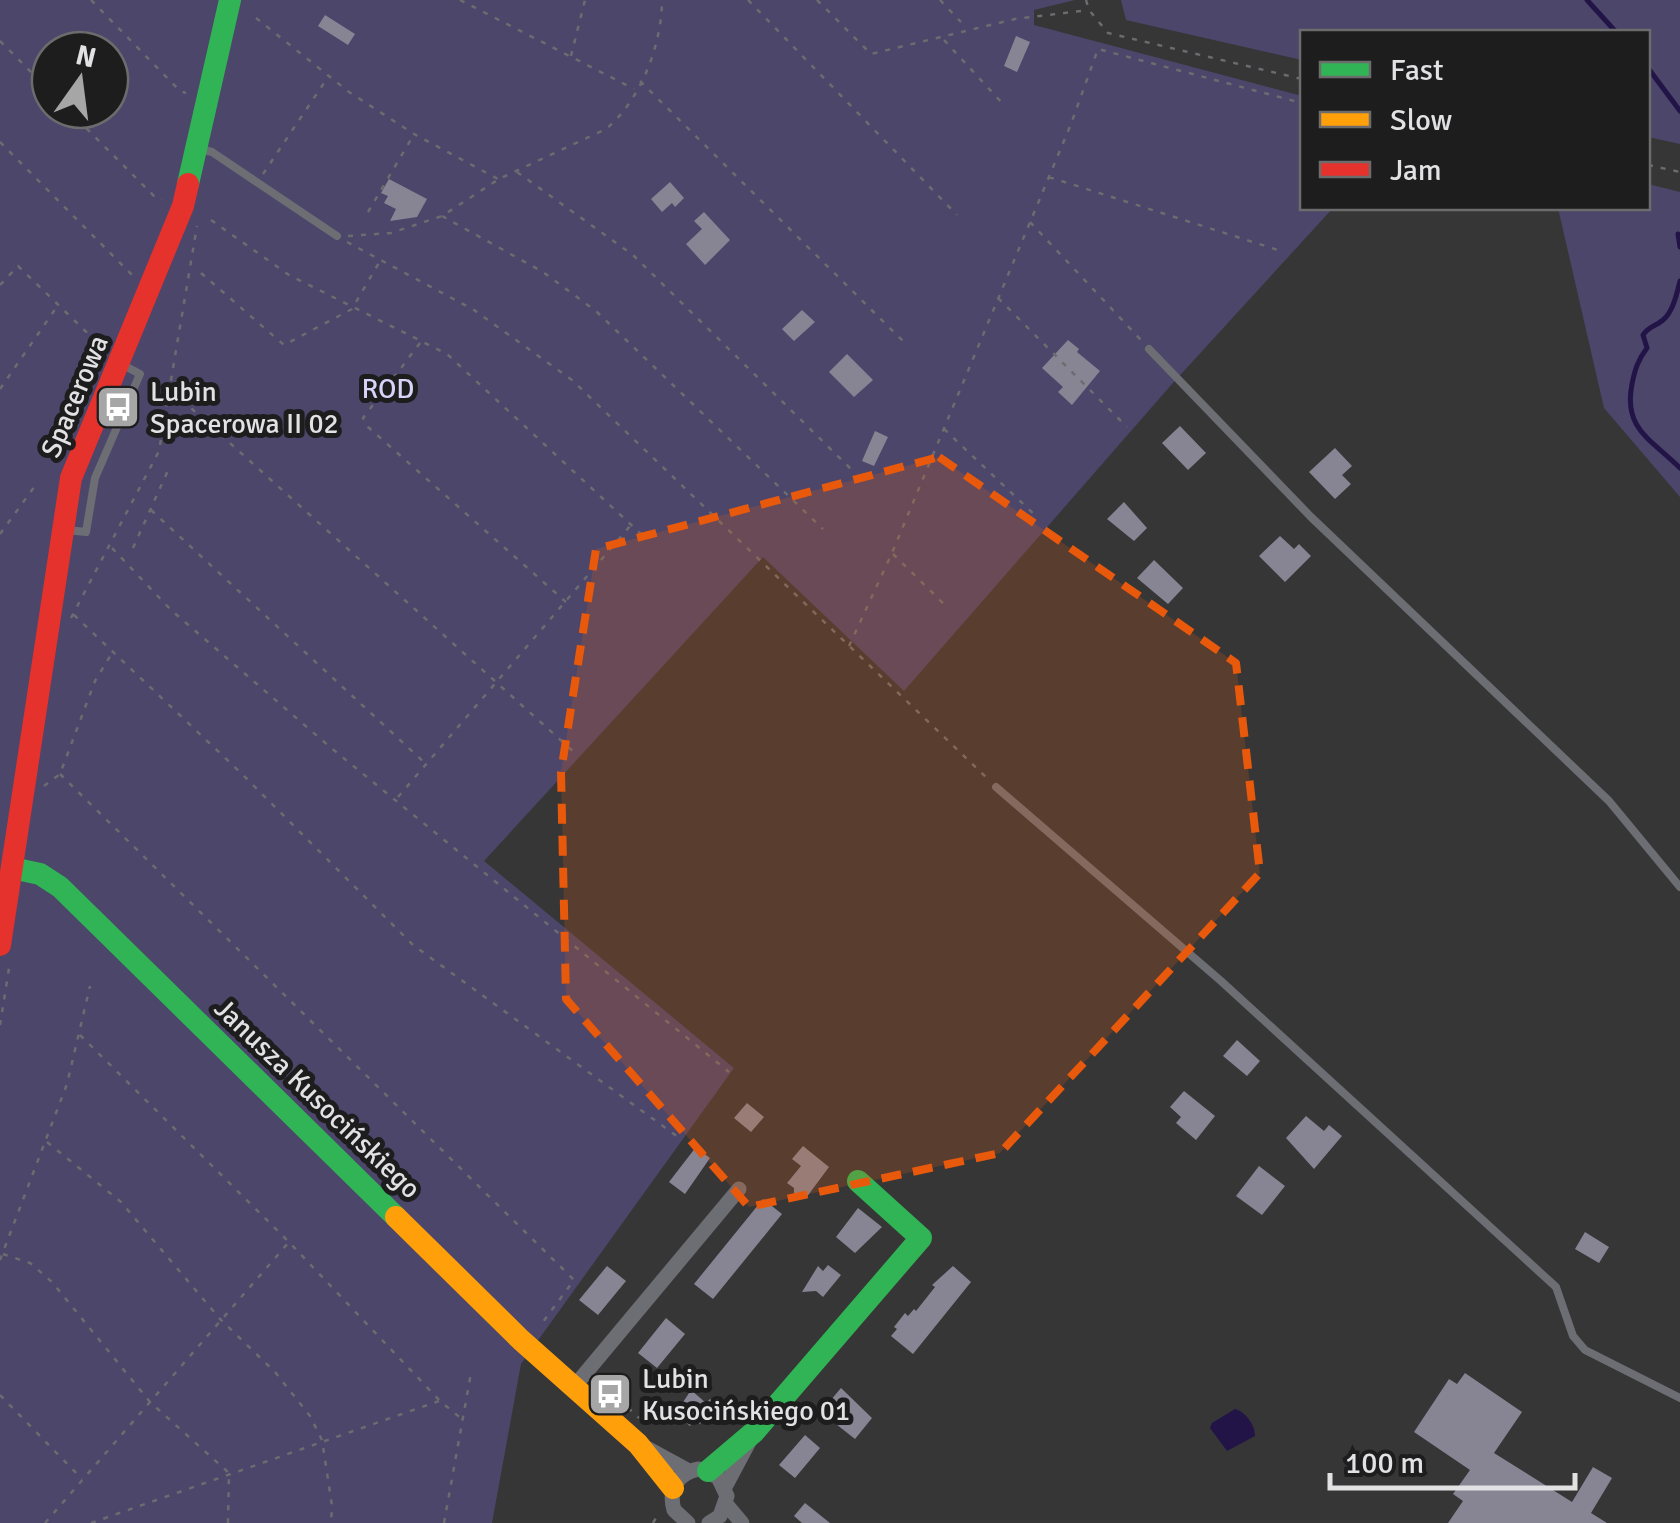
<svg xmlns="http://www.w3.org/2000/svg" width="1680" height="1523" font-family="Signika,sans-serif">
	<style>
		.green { fill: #4b466a; fill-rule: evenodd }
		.water { fill: #231447 }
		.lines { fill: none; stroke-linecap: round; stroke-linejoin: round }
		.stream { stroke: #231447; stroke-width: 5 }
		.building { fill: #878593 }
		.path { stroke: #6c6c70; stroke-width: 2.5; stroke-dasharray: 5 8; stroke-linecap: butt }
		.lane { stroke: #6d6d74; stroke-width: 8 }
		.street { stroke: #6d6d74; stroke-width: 15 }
		.fast { stroke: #30b455; stroke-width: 22 }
		.slow { stroke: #ff9f0a; stroke-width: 22 }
		.jam { stroke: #e5322d; stroke-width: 22 }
		.marked { fill: #e8590c; fill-opacity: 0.2; stroke: #e8590c; stroke-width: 8; stroke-dasharray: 20 12; stroke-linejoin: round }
		.labels { text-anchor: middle; stroke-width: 10; stroke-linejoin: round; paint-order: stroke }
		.park-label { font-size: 28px; fill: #d8d4f9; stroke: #1d1d1e }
		.poi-label { font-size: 28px; fill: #e2e2e4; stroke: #1d1d1e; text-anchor: start }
		.street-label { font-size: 28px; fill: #e2e2e4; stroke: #1d1d1e }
	</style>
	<rect width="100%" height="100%" fill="#363637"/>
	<path class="green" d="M0 0H1075L1034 10V25L1302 96V208H1333L1172 384 904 691 763 557 484 861 734 1068 521 1364 492 1523H0ZM50 50H110V110H50Z
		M1121 0H1680V144L1648 137V32H1302V60L1126 20Z
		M1648 184 1680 192V497L1604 408 1558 208H1648Z"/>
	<path class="water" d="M1235 1409C1246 1412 1255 1425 1255 1436L1227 1451 1210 1428 1212 1423Z"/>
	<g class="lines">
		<path class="stream" d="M1587 0 1616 32
			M1648 68 1680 111
			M1678 234 1680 247
			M1680 281C1677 293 1673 312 1663 320 1655 327 1650 325 1643 335L1647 348C1638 360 1635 369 1632 384 1623 429 1651 439 1680 468"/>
	</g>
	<path class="building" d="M325 15 355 34 348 45 318 26Z
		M1016 36 1030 42 1017 72 1004 66Z
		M389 179 427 199 417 217 390 221 396 209 384 203 388 196 381 193Z
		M670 182 684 198 675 207 672 203 662 212 651 199Z
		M704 212 730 240 705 265 686 244 702 229 694 221Z
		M802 310 815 322 794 341 782 329Z
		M1068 340 1079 349 1077 352 1100 371 1072 405 1058 392 1063 387 1042 368Z
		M847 354 873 380 854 397 829 372Z
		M1180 426 1206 453 1188 470 1162 443Z
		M875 431 888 437 874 466 862 461Z
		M1335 448 1352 466 1342 475 1351 484 1335 499 1309 472Z
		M1124 502 1147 528 1134 541 1107 519Z
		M1280 536 1294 549 1299 544 1311 556 1285 582 1259 556Z
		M1154 560 1183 588 1168 604 1137 578Z
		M1237 1040 1260 1061 1247 1076 1223 1056Z
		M1184 1091 1215 1116 1196 1140 1176 1123 1181 1117 1170 1107Z
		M747 1103 764 1117 751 1132 734 1118Z
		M1306 1116 1324 1131 1329 1125 1342 1136 1314 1169 1286 1138Z
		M803 1146 829 1167 806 1198 800 1193 794 1194V1188L787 1183 801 1166 792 1159Z
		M696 1147 710 1158 685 1194 669 1182Z
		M1259 1166 1285 1186 1262 1215 1236 1196Z
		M763 1199 782 1214 713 1299 694 1284Z
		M858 1208 882 1227 855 1253 836 1237Z
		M1585 1232 1609 1247 1599 1263 1575 1249Z
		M828 1265 841 1275 823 1297 816 1291 802 1292 818 1266 823 1271Z
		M607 1266 626 1281 598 1315 579 1300Z
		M953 1266 971 1282 913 1354 891 1336 897 1329 894 1327 905 1313 908 1316 914 1309 916 1311 935 1287 932 1285Z
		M666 1318 685 1334 657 1368 638 1353Z
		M1465 1373 1522 1412 1494 1453 1572 1502 1593 1467 1612 1478 1591 1513 1607 1523H1448L1463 1501 1453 1494 1470 1470 1414 1432 1449 1379 1457 1384Z
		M841 1388 872 1418 855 1439 827 1417 836 1406 830 1401Z
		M691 1390 706 1403 710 1399 721 1408 711 1419 707 1416 700 1424 695 1420 690 1426 683 1420 670 1422Z
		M805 1435 820 1448 795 1478 779 1465Z
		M805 1503 830 1523H802L794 1516Z"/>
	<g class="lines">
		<path class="path" d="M91 0 180 91 186 93
			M460 0 634 89
			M748 0 957 215
			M817 0 871 54 1015 19 1089 10
			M940 0 961 22
			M1086 0 1089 10 1108 33 1302 79
			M256 18 349 92 414 134 498 179
			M944 40 1003 104
			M0 41 50 91
			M571 56 585 0
			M640 81 905 343
			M68 110 155 197 162 199
			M0 142 133 276
			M1648 165 1680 172
			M517 172 633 255 853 471
			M263 174 328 77
			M1049 177 1281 251
			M368 212 413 136
			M442 216 543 272 597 312 823 529
			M211 220 289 275 447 354 641 534
			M1030 222 1141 340
			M348 236 391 233 442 216 499 179 606 129C641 100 662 44 662 0
			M347 242 474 310 572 380 989 780
			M201 273 284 345 352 309 380 261
			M0 285 18 266 103 348
			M998 298 1127 427
			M420 343 363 418 368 427 566 602
			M0 389 56 308
			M172 391 575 753
			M944 429 1038 518
			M151 510 426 764
			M0 534 37 483
			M112 548 171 610 330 747 729 1072
			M133 548 170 466
			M893 554 947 607
			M74 615 241 773 413 945 678 1137
			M71 618 159 451 197 226
			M849 646 892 553 1071 124 1098 49 1302 103
			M60 774 574 1280 540 1326
			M44 786 60 774 95 681 112 653
			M398 797 630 526
			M0 1025 10 962
			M80 1035 289 1242 440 1401 463 1420
			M47 1142 121 1202 220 1319 275 1372 310 1416 322 1440 332 1506 331 1523
			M3 1254 30 1263 52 1282 150 1402 229 1473 228 1523
			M0 1260 67 1084 90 986
			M609 1390 639 1418
			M0 1395 82 1479
			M45 1523 289 1242
			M91 1523 439 1401
			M444 1523 471 1373
			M653 1523 659 1513"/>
		<path class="lane" d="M200 149 212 152 337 236
			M1149 349 1311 517 1609 801 1680 887
			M67 530 86 532 95 478 140 374 123 365
			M996 787 1221 981 1556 1287 1573 1336 1585 1350 1680 1398"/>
		<path class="street" d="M573 1388 739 1189
			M645 1447 689 1471
			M725 1487 750 1440
			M726 1504 742 1523
			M688 1523 674 1510C668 1489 677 1473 699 1469L718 1477 727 1496 720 1516 709 1523"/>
		<path class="fast" d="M188 184 230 0
			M12 868 40 874 60 887 396 1217
			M708 1471 754 1432 921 1238 858 1181"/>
		<path class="slow" d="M396 1217 521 1340 638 1444 673 1488"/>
		<path class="jam" d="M0 945 71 478 183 206 188 184"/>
	</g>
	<path class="marked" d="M939 457 1236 663 1260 873 1000 1153 749 1207 566 999 561 772 596 549Z"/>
	<defs>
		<g id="bus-square" transform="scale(2.25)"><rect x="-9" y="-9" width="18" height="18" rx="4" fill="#a6a6a7" stroke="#1d1d1e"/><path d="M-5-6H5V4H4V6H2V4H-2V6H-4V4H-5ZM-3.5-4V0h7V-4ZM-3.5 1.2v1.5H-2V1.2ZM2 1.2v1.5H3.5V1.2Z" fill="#fff"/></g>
	</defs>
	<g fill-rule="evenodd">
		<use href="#bus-square" x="118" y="407"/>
		<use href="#bus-square" x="610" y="1394"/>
	</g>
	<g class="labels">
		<g class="park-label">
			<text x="388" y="398">ROD</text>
		</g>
		<g class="poi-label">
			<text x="150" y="401">Lubin<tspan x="150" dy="32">Spacerowa II 02</tspan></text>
			<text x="642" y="1388">Lubin<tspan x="642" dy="32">Kusocińskiego 01</tspan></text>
		</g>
		<g class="street-label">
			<text transform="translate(74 396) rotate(-67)" y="10">Spacerowa</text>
			<text transform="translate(318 1098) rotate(44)" y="10">Janusza Kusocińskiego</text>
		</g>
	</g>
	<rect x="1300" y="30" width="350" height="180" fill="#1d1d1e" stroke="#6c6c6d" stroke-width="2.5"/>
	<rect x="1320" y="62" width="50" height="15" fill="#30b455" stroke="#6c6c6d" stroke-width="2.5"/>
	<text x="1390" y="80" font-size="30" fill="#e2e2e4">Fast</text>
	<rect x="1320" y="112" width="50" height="15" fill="#ff9f0a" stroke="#6c6c6d" stroke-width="2.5"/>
	<text x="1390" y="130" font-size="30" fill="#e2e2e4">Slow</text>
	<rect x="1320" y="162" width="50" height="15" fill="#e5322d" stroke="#6c6c6d" stroke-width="2.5"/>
	<text x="1390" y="180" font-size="30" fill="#e2e2e4">Jam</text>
	<g transform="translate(80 80) rotate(14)"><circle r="48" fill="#1d1d1e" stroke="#6c6c6d" stroke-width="2.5"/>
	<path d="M0-8L18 38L0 25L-18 38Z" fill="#a6a6a7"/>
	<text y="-15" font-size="28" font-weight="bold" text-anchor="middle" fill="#e2e2e4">N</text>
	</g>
	<path d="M1330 1473v15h245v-15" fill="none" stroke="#e2e2e4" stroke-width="5"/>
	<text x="1345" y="1473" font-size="30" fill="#e2e2e4" stroke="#1d1d1e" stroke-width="8" paint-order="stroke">100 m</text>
</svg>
